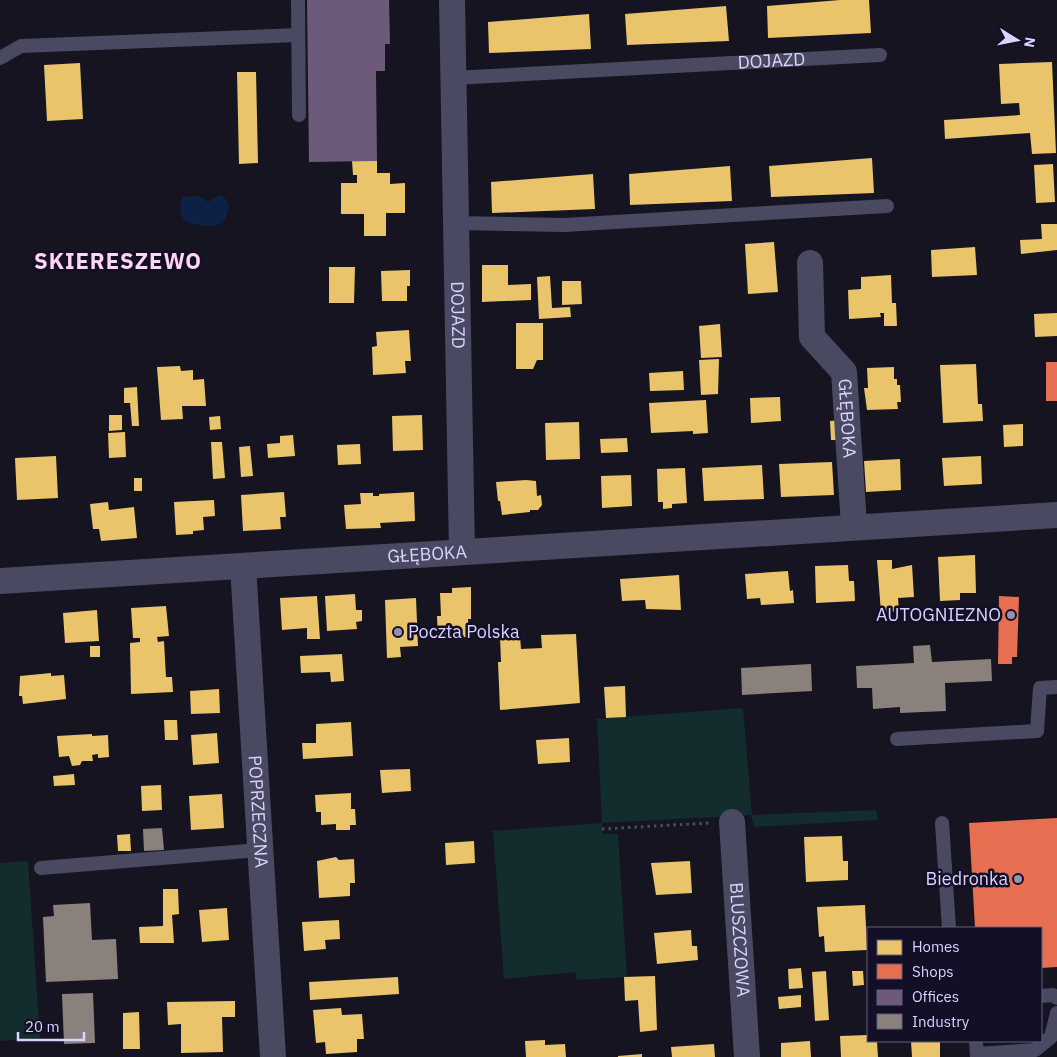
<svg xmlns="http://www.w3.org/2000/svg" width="1057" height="1057" font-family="'IBM Plex Sans',sans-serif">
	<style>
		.green { fill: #132c2d }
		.water { fill: #0d2144 }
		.homes { fill: #e9c46a }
		.shops { fill: #e76f51 }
		.offices { fill: #6d597a }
		.industry { fill: #8a817c }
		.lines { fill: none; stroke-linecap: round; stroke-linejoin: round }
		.path { stroke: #44505f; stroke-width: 3; stroke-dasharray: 2.5 4; stroke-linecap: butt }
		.service { stroke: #4a4962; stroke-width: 14 }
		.minor { stroke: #4a4962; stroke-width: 26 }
		.poi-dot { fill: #9591b1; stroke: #130f26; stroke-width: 2 }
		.labels { text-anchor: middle; stroke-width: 5; stroke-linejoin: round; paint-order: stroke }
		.street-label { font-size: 18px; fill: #d9d4ff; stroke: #130f26 }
		.poi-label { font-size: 18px; fill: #d9d4ff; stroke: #130f26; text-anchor: end }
		.district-label { font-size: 22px; font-weight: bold; letter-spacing: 1px; fill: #ffd6f0; stroke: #130f26 }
	</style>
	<rect width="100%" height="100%" fill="#161421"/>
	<path class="green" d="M743 708 752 815 876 810 878 820 754 827 751 815 602 823V834H618L627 977 576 980V972L504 979 493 831 602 823 597 719Z
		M28 861 40 1038 0 1041V863Z"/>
	<path class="water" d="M219 195 225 198 229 204C227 234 204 227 184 221L180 210 182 197 199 196 208 202Z"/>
	<path class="homes" d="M840 0H869L871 33 768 38 767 6Z
		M726 6 729 41 627 45 625 14Z
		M589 14 591 49 489 53 488 22Z
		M1052 62 1056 153 1032 154 1030 133 945 139 944 120 1020 115 1019 103 1001 104 999 64Z
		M80 63 83 119 47 121 44 65Z
		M237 72H256L258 163 239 164Z
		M872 158 874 193 771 197 769 166Z
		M352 161H377V173H390V184L405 183V213H386V236H364V214H341V183H357V175H353Z
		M1053 164 1055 202 1036 203 1034 165Z
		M730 166 732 201 630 205 629 174Z
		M593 174 595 209 492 213 491 182Z
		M1041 224H1057V250L1021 254 1020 240 1042 239Z
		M774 242 778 292 748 294 745 244Z
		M975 247 977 275 932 277 931 250Z
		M482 265H508V285L531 284V300L482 302Z
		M329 267H355L354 303H329Z
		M410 270V286H407V301H382L381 271Z
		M891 275 892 303H896L897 326H884V313H880L881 317 849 319 848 290 861 289V277Z
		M550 276 552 308 570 307 571 317 539 319 537 277Z
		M562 281H581L582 304 562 305Z
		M1057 313V336L1035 337 1034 314Z
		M516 323H543V360H537L533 369H516Z
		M720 324 722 357 701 358 699 326Z
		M409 330 411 361H405L406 373 373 375 372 347 377 346 376 332Z
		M719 359 718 394 701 395 699 360Z
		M976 364 978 404H982L983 421 943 423 940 365Z
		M180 366 181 371 193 370V380L204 379 206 406H182L183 419 161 420 157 367Z
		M894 367V379H897V385H900L901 402H897L898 409 867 410 864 388H868L867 368Z
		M683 371 684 390 650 391 649 373Z
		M137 387 139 426H132L130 403H124V388Z
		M780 397 781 421 751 423 750 398Z
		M706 400 708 433 693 434V431L651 433 649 403Z
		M109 415H122V430L109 431Z
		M422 415 423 450 393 451 392 416Z
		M220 416 221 429 210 430 209 417Z
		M840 420 841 440H831L830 421Z
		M579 422 580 459 546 460 545 423Z
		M1023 424V446L1004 447 1003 425Z
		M125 432 126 457 109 458 108 433Z
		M293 435 295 456 268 458 267 444 280 443V436Z
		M627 438 628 452 601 453 600 439Z
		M211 442H222L225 478 213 479Z
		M360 444 361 464 338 465 337 445Z
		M250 446 253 476 241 477 239 447Z
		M56 456 58 498 17 500 15 458Z
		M981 456 982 484 944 486 942 458Z
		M900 459 901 490 866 492 864 461Z
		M832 462 834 495 781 497 779 464Z
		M762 465 764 499 704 501 702 468Z
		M685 468 687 503 672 504V508L663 509V502H658L657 469Z
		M631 475 632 506 602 508 601 476Z
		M134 478H142V491H134Z
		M526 480 536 481 537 496 541 495 542 505 538 510H530V512L502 515 500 501H498L496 482Z
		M284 492 286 517H280L281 529 243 531 241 495Z
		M414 492 415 521 380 523 381 528 346 529 344 505 361 504 360 493H373V496H379V494Z
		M214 500 215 516 203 517 204 530 193 531V534L176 535 174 502Z
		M108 502 109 510 134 507 137 538 101 541 99 529H93L90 504Z
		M975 555 976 593H960V600L940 601 938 557Z
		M877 560H892V569L912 565 914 597 898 598 899 611 881 613Z
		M848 565 849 581H854L855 601 816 603 815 566Z
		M788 571 790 591 793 590 794 603 761 605 760 598 747 599 745 574Z
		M679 575 681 610 646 609 645 600 622 601 620 579Z
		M471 587V619H468L469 637 438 638 437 616H441L440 593H452V588Z
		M355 594 356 610H362V621L356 622 357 629 327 631 325 596Z
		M317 596 320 639H307V628L282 630 280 598Z
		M416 598 418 646 400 647 401 657 387 658 385 600Z
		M166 606 169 636 157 637 158 642 164 641 166 677H172L173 692 131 694 130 643 140 642V638H133L131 608Z
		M97 610 99 641 65 643 63 613Z
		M576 634 580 703 500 710 498 662H501L500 637 520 636 521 649 542 648 541 635Z
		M90 646H100V657H90Z
		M342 654 344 681 331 682 330 672 301 673 300 656Z
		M51 673V676L64 675 66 699 23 704 22 696H19L20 676Z
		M625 686 626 717 606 718 604 687Z
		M219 689 220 713 191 714 190 691Z
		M164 720H177L178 740H165Z
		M351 722 353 756 303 759 302 743H316V724Z
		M217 733 219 763 193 765 191 735Z
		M92 734V736L108 735 109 757 98 758V754L92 755 93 761H82L80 765 72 766 69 756 59 757 57 736Z
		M569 738 570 762 538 764 536 740Z
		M410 769 411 791 382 793 380 770Z
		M74 774 75 785 54 786 53 776Z
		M161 785 162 810 142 811 141 786Z
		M351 793V809H355L356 825H350V830H336V824L321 825V812H316L315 795Z
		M222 794 224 828 191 830 189 796Z
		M130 834 131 851H118L117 835Z
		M842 836 843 861H848V880L806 882 804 837Z
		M474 841 475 863 446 865 445 843Z
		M336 857 339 860 354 859 355 883H350V896L319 898 317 861Z
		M690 861 692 893 656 895 651 863Z
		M163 889H178L179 914 172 915 174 943H140L139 927 163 926Z
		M865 905 867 950 825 952 824 936 819 937 817 907Z
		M227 908 229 940 202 942 199 910Z
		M339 920 340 939 325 940 326 949 304 951 302 922Z
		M691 930 692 946H697L698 960 657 964 654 933Z
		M801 968 803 988 789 989 788 969Z
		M826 971 829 1020 815 1021 812 972Z
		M852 971H863L864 985 853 986Z
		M655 976 657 1030 640 1032 638 1000 625 1001 624 977Z
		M398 977 399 994 310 1000 309 982Z
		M801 995V1007L779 1009 778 997Z
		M235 1001V1017H222L223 1052 181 1053V1024L168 1025 167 1002Z
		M341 1008 342 1015 362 1014 364 1039H357V1052L326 1054 325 1042 316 1043 313 1010Z
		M139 1012 140 1049H123V1013Z
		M868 1035V1041H877L878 1057H841L840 1036Z
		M545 1040V1045L565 1044 566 1057H526L525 1041Z
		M810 1041 811 1057H781V1043Z
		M911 1041H940V1057H912Z
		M714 1044 715 1057H672L671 1047Z
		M642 1054V1057H618V1056Z"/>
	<path class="shops" d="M1046 362H1057V401H1046Z
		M999 596 1019 597 1017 657H1012V664H998Z
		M1057 818V967L1041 968V928H975L969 823Z"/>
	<path class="offices" d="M307 0H389L390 44H385V71H376L377 161 309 162Z"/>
	<path class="industry" d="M930 645 932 662 991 659 992 681 945 683 946 711 900 713V707L873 709 872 688H857L856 666 914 663 913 646Z
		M811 664 812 691 742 695 741 668Z
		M162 828 164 850 144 851 143 829Z
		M90 903 92 940 116 939 118 979 46 982 43 917 54 916 53 905Z
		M93 993 95 1043 64 1044 62 994Z"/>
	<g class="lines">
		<path class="path" d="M602 829 709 823"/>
		<g class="service">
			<path d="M298 0 299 115"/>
			<path d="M0 58 21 46 298 35"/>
			<path id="s1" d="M453 78 880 55"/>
			<path d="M455 223 564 225 887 206"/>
			<path d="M897 739 1037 731 1040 688 1057 687"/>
			<path d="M942 823 949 928"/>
			<path d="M41 868 260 850"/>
			<path d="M1041 996 1053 995 1057 998"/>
			<path d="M976 1041 977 1057"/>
			<path d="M977 1054 1035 1050 1051 1037 1057 1013"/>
		</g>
		<g class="minor">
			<path id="s2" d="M452 0 462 552"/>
			<path id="s3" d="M810 263 812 337 844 372 854 526"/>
			<path id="s4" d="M243 566 273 1057"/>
			<path id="s5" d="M0 581 1057 515"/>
			<path id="s6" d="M732 822 747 1057"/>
		</g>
	</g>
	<g class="poi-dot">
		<circle cx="1011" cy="615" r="5"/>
		<circle cx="398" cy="632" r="5"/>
		<circle cx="1018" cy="879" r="5"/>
	</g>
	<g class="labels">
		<g class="street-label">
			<text dy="6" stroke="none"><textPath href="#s1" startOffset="319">DOJAZD</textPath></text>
			<text dy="6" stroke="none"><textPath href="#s2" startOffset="315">DOJAZD</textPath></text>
			<text dy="6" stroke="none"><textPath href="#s3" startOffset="168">GŁĘBOKA</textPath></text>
			<text dy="6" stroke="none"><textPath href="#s5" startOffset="428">GŁĘBOKA</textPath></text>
			<text dy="6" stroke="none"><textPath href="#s4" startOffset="246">POPRZECZNA</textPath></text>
			<text dy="6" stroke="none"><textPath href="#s6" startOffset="118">BLUSZCZOWA</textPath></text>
		</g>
		<g class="poi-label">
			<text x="1001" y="621">AUTOGNIEZNO</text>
			<text x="408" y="638" text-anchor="start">Poczta Polska</text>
			<text x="1008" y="885">Biedronka</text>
		</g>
		<g class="district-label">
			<text x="118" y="269">SKIERESZEWO</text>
		</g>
	</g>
	<rect x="867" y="927" width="175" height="115" fill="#130f26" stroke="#625e7d"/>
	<rect x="877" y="940" width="25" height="15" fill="#e9c46a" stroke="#625e7d"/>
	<text x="912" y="952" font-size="15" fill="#d9d4ff">Homes</text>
	<rect x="877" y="964" width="25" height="15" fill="#e76f51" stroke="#625e7d"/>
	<text x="912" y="977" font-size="15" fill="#d9d4ff">Shops</text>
	<rect x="877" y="990" width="25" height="15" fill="#6d597a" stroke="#625e7d"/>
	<text x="912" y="1002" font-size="15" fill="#d9d4ff">Offices</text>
	<rect x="877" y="1014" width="25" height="15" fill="#8a817c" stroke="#625e7d"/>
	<text x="912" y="1027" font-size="15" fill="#d9d4ff">Industry</text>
	<g transform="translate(1017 40) rotate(100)" stroke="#130f26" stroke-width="4" paint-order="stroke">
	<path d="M0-4L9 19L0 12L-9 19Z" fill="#d9d4ff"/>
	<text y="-8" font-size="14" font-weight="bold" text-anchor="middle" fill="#d9d4ff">N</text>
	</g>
	<path d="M18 1032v8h66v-8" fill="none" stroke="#d9d4ff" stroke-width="2.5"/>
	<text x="25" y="1032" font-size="15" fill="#d9d4ff" stroke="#130f26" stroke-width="4" paint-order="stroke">20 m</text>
</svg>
